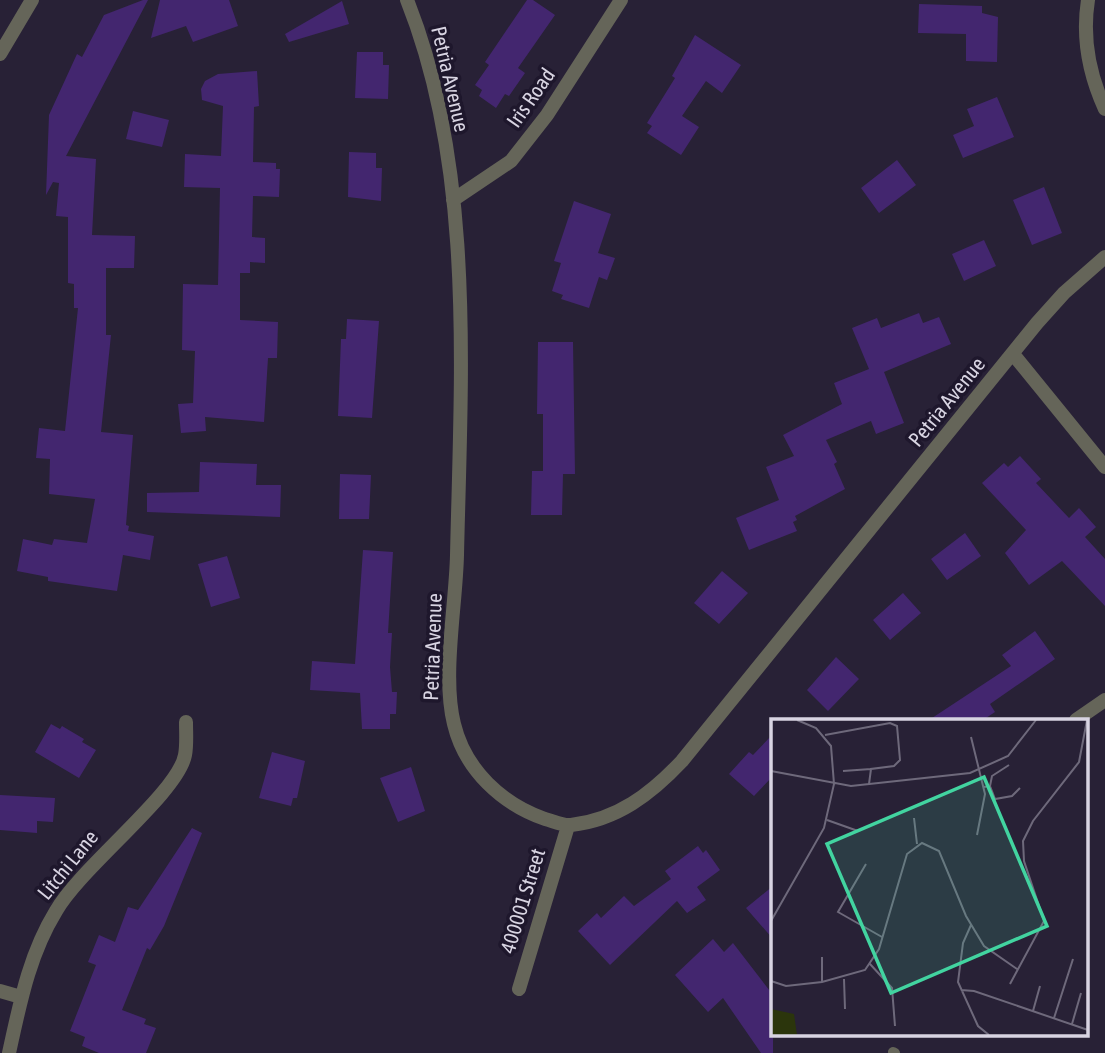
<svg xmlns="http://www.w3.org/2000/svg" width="1105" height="1053" font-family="'Asap Condensed',sans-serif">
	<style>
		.building { fill: #43266f }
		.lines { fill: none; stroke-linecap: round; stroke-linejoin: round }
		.lane { stroke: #656559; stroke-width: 10 }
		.street { stroke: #656559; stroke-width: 14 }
		.labels { text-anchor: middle; stroke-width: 7; stroke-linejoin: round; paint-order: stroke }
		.street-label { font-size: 21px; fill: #d8d4e2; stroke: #1e172c }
		.inset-road { fill: none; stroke: #6e697b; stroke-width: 2 }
		.view { fill: #42d4a0; fill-opacity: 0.15; stroke: #42d4a0; stroke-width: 3.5 }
		.inset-edge { fill: none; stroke: #d8d4e2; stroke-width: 3.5 }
	</style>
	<rect width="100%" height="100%" fill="#282136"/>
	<path class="building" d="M143 0H148L66 156 96 159 92 235 135 236 134 268H106V335H111L101 432 133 435 126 525 129 526 128 531 154 536 150 560 123 555 117 591 48 581V577L17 571 23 539 52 545 54 539 87 543 95 499 49 494 50 459 36 458 39 428 65 431 78 308H74V284L68 283V217L56 216 59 183 53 182 46 195 49 115 77 54 82 57 104 15Z
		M160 0H229L238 26 193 42 186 26 151 38Z
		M527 0H533L555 15 518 68 525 73 509 96 505 94 496 108 479 96 482 90 475 85 489 65 485 62Z
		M342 1 349 24 289 42 285 34Z
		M919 4 982 6V13L998 17 997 62 966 61V34L918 33Z
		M695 35 741 65 722 93 706 81 682 116 699 127 681 155 647 133 652 126 647 123 675 78 672 76Z
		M357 52H383V65H389L388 99 355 98Z
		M257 71 259 106 254 107 253 162 276 163V169H280L279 197 253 196 252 237 265 238V263L250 262V273H240V320L278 322 277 358H268L264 422 205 417 206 431 181 433 178 404 193 403 195 351 182 350 183 284 218 285 220 188 184 187 185 154 221 156 223 106 202 100 201 89 205 81 218 74Z
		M997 97 1014 137 963 158 953 135 974 126 967 109Z
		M133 111 169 120 162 147 126 139Z
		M349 152 376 153V168H382L381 201 348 197Z
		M897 160 916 185 879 213 861 188Z
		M1044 187 1062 233 1032 245 1013 200Z
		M574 201 611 214 598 253 615 258 607 280 599 277 589 308 561 299 563 295 552 291 561 263 554 261Z
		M984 240 996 266 964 281 952 254Z
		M919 313 923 323 939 317 951 344 884 372 904 423 876 434 871 421 826 440 837 462 834 464 845 489 795 516 797 520 793 522 797 531 749 550 736 518 779 500 766 467 794 456 783 435 842 404 834 383 869 369 852 328 877 318 881 328Z
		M347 319 379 321 372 418 338 416 341 339H346Z
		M538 342H573L575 474H563L562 515H531L532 471H543V414H537Z
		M1020 456 1041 479 1036 483 1069 518 1079 508 1096 527 1085 537 1105 559V606L1062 561 1029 585 1005 553 1026 530 982 483 1004 463 1008 467Z
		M200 462 257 464 256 485H281L280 517 147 512V493L199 492Z
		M340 474 371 475 369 519H339Z
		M965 533 981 556 947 580 931 559Z
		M363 550 393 552 388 633H392L390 667 392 692H397L396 714H390V729H362L360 693 310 690 312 661 355 664Z
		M227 556 240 598 211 607 198 564Z
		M722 571 748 593 719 624 694 603Z
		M903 593 921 613 890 640 873 620Z
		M1035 631 1055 659 990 704 995 712 983 720H929L1011 666 1002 655Z
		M836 657 859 679 828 711 807 690Z
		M51 724 60 729 62 726 84 739 82 742 96 750 79 778 35 752Z
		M773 734V776L754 796 729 774 749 752 753 755Z
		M272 752 305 761 297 798H293L291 806 259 798Z
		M411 767 425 811 398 822 380 778Z
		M0 795 55 798 53 822 37 821V833L0 830Z
		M192 828 202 833 164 926 150 950 147 948 122 1010 146 1019 144 1024 156 1028 146 1053H99L82 1046 85 1037 70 1031 96 965 88 962 99 935 115 942 128 907 138 910Z
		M698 846 703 853 706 850 720 870 697 887 706 900 687 913 677 901 610 965 578 931 597 913 601 918 624 896 634 906 671 879 665 871Z
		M773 886V939L746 908Z
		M713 939 724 952 733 943 773 995V1053H761L723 998 708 1012 675 975Z"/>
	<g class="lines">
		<path class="lane" d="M893 1052 895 1053"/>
		<path class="street" d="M407 0C475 170 461 375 457 555 456 604 442 677 454 724 465 770 502 804 545 819 553 821 563 826 571 825 617 820 651 794 682 761L1037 323 1064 293 1105 257
			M1088 0C1082 38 1089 74 1105 109
			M0 54 32 0
			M453 200 511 161 547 115 621 0
			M1013 354 1105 467
			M1076 720 1105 700
			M519 989 568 826
			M0 991 21 997
			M9 1053C20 1003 29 955 56 911 81 867 178 793 185 755 187 745 186 733 186 722"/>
	</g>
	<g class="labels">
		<g class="street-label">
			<text transform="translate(450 79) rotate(77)" y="7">Petria Avenue</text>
			<text transform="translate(531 98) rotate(-55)" y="7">Iris Road</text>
			<text transform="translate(947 402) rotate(-51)" y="7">Petria Avenue</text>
			<text transform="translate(433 647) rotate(-88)" y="7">Petria Avenue</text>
			<text transform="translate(68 865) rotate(-51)" y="7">Litchi Lane</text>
			<text transform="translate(523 901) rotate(-73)" y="7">400001 Street</text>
		</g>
	</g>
	<g transform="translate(771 719)">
		<rect width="317" height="317" fill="#282136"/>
		<path d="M0 290 23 295 26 316H0Z" fill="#2b350c"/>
		<path class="inset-road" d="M54 16 119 4 126 7 129 41 123 47 100 50 98 65M200 18 214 75 206 116M0 52 80 67 199 54 237 37 265 1M72 52 100 50M219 67 221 57 238 46M213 68 219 67 224 80 241 77 249 69M143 99 146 125M56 101 87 112M95 145 67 193 111 218M0 202 53 109 63 65 60 27 45 9 26 1M200 206 192 224 187 263 207 307 218 316M51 238V263M99 245 121 269 124 307M73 260 74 290M0 262 15 267 51 263 94 251 108 230 136 135 151 124 168 132 195 197 213 227 246 250M239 265 273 202 253 142 252 122 262 102 308 43 316 1M190 271 203 272 317 311M262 292 269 267M283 299 302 240M301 305 310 274"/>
		<path class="view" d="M213 58 276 207 120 274 56 125Z"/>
		<rect width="317" height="317" class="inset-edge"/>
	</g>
</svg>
